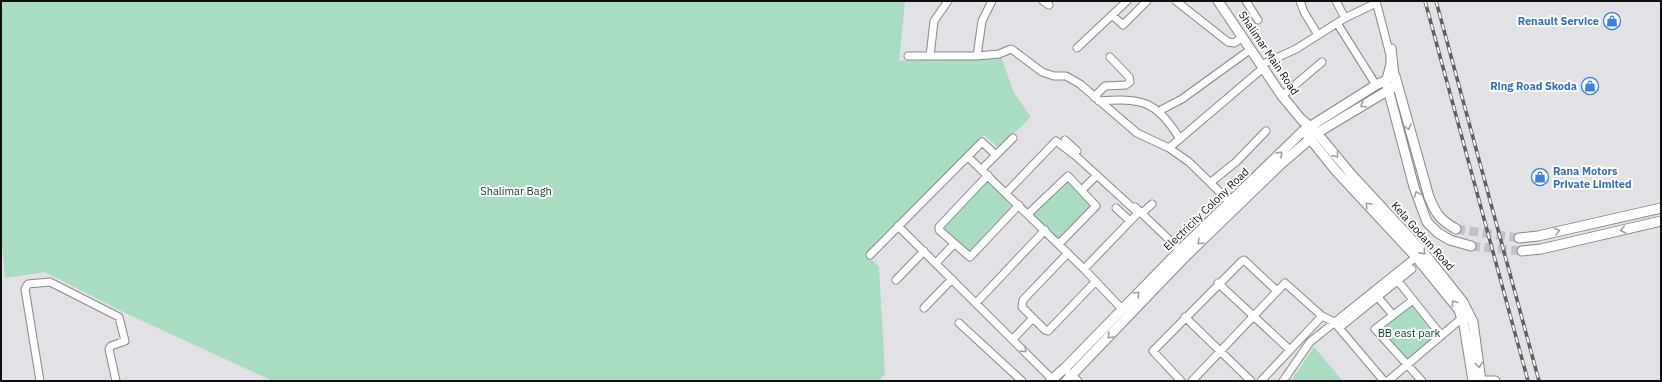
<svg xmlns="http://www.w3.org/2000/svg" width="1662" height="382" font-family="'IBM Plex Sans',sans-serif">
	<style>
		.green { fill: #a9ddc2 }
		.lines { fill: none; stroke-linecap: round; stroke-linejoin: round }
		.secondary-tunnel { stroke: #c2c2c6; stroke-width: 9; stroke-dasharray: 9 4.5; stroke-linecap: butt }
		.street-casing { stroke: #87878c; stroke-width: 9 }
		.secondary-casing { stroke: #87878c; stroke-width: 11 }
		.street { stroke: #fff; stroke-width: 7 }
		.secondary { stroke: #fff; stroke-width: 9 }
		.rail-casing { stroke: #5f5f62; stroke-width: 3.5 }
		.rail { stroke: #fff; stroke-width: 2; stroke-dasharray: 6; stroke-linecap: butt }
		.oneway { stroke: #9f9fa0 }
		.labels { text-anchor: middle; stroke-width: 4; stroke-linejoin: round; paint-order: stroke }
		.shop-label { font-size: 11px; font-weight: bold; fill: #366cbe; stroke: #fff; text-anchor: end }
		.street-label { font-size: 11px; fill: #0f0f11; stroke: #fff }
		.park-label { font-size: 11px; fill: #0d422d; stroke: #fff }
	</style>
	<rect width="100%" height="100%" fill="#e1e1e6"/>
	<path class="green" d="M1 1H905L899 61 1001 57 1014 93 1031 117 999 148 984 135 866 254 879 267 885 374 879 381H273L125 313 45 272 5 278 1 234Z
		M1067 178 1094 205 1059 241 1032 214Z
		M988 179 1016 206 969 255 940 228Z
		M1411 303 1439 336 1407 363 1379 330Z
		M1314 347 1343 381H1291Z"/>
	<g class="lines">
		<path class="secondary-tunnel" d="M1456 229 1519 238
			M1471 246 1522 251"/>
		<g class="street-casing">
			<path id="street" d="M1043 1 1049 5
				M1176 1 1228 42 1234 43 1243 37
				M1246 1 1258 20
				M1300 1 1304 12 1318 35
				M1376 1 1390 55V64L1386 79
				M1112 15 1123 25 1147 1
				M1345 18 1376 3
				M1337 23 1376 85
				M1077 48 1127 1
				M1392 48 1395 76
				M908 56H977L999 54 1011 49 1013 50 1042 72 1054 76H1066L1080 84 1137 133 1169 148 1189 162 1233 205
				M930 56 934 21 948 1
				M977 56 982 21 992 1
				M1261 65 1296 49 1345 18 1336 1
				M1282 96 1322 62
				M1094 97 1105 86 1126 85 1130 82 1129 77 1110 57
				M1099 101C1143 98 1155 100 1180 139
				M1159 111 1182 99 1251 49
				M1065 140 1077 151
				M1169 148 1263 68
				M968 157 1084 269 1122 309
				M982 169 1013 138
				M988 175 939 227V230L970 257 1019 205
				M1211 182 1236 162 1266 131
				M1082 190 1097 175
				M1006 193 1056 141 1077 157 1136 211 1137 214 1084 269
				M1135 207 1180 250
				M1116 208 1130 221
				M1142 213 1152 204
				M1028 214 1068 176 1096 206 1059 244
				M898 226 1052 379
				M1068 253 1023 300 1022 307 1045 330 1048 331 1096 281
				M870 255 982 142 996 155
				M936 263 954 244
				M896 280 924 251
				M1398 281 1441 335
				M1218 283 1290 350
				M1376 295 1393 315
				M1413 300 1375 329 1422 381
				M976 303 1045 230
				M924 308 952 279
				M1322 316 1334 322 1384 381
				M1185 317 1251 381
				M959 323 1022 381
				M1339 328 1412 269
				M1013 339 1033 318
				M1068 372 1078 381
				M40 381 25 289 28 284 50 282 119 317 125 341 111 346 109 349 116 381
				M1181 381 1153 351 1242 261 1244 260 1277 291
				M1192 381 1285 283 1322 316 1261 381
				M1283 381 1310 342 1416 257
				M1388 381 1462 318"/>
		</g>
		<g class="secondary-casing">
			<path id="secondary" d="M1218 1 1282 96 1301 119 1317 133 1351 174 1424 253 1463 302 1473 322 1481 381
				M1387 85 1414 187 1427 222 1438 233 1450 240 1471 246
				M1307 135 1336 171 1416 257 1459 310 1464 325 1473 381
				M1519 238 1538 236 1661 208
				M1522 251 1541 249 1661 221
				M1050 381 1065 368 1180 250 1303 131 1376 85 1395 76 1429 197C1436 214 1440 220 1456 229
				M1066 381 1187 255 1281 164 1317 133 1397 85
				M1482 381H1495"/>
		</g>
		<use href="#street" class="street"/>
		<use href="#secondary" class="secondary"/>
		<g class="rail-casing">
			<path id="rail" d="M1425 1 1528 381
				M1436 1 1539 381"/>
		</g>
		<use href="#rail" class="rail"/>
	</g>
	<defs><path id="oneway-chevron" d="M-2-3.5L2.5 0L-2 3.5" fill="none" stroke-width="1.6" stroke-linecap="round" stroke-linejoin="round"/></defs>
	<g class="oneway">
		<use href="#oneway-chevron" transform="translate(1363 105) rotate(149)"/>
		<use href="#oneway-chevron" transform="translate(1408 127) rotate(74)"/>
		<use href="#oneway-chevron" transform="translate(1280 154) rotate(-44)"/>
		<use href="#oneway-chevron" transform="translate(1336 155) rotate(51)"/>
		<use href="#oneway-chevron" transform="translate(1417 194) rotate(-111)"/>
		<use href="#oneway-chevron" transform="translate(1368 205) rotate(-133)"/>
		<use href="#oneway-chevron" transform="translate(1623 230) rotate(167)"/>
		<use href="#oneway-chevron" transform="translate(1557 231) rotate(-14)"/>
		<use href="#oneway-chevron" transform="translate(1200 242) rotate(135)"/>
		<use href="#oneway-chevron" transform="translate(1423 252) rotate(49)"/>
		<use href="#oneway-chevron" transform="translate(1137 294) rotate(-46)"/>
		<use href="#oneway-chevron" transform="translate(1454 303) rotate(-126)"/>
		<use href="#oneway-chevron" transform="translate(1110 336) rotate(134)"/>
		<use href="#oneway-chevron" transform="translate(1024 350) rotate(46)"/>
		<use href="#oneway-chevron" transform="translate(1479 365) rotate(82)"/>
	</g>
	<defs>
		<g id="shop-ring" transform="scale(0.9)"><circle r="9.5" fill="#fff" stroke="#3f7fe0" stroke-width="1.5"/><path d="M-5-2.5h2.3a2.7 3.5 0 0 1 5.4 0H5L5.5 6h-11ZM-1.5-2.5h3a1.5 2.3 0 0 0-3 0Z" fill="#3f7fe0"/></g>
	</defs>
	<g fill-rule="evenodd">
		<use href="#shop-ring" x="1612" y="21"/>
		<use href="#shop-ring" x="1590" y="86"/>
		<use href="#shop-ring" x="1540" y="177"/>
	</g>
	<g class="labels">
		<g class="shop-label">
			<text x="1599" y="25">Renault Service</text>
			<text x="1577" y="90">Ring Road Skoda</text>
			<text x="1553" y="175" text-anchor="start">Rana Motors<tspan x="1553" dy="13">Private Limited</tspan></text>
		</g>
		<g class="street-label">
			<text transform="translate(1269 53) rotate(56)" y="4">Shalimar Main Road</text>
			<text transform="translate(1206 209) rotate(-44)" y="4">Electricity Colony Road</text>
			<text transform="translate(1423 236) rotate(48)" y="4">Kela Godam Road</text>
		</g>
		<g class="park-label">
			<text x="516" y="195">Shalimar Bagh</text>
			<text x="1409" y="337">BB east park</text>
		</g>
	</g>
	<rect width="1662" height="382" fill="none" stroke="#0f0f11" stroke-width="4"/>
</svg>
